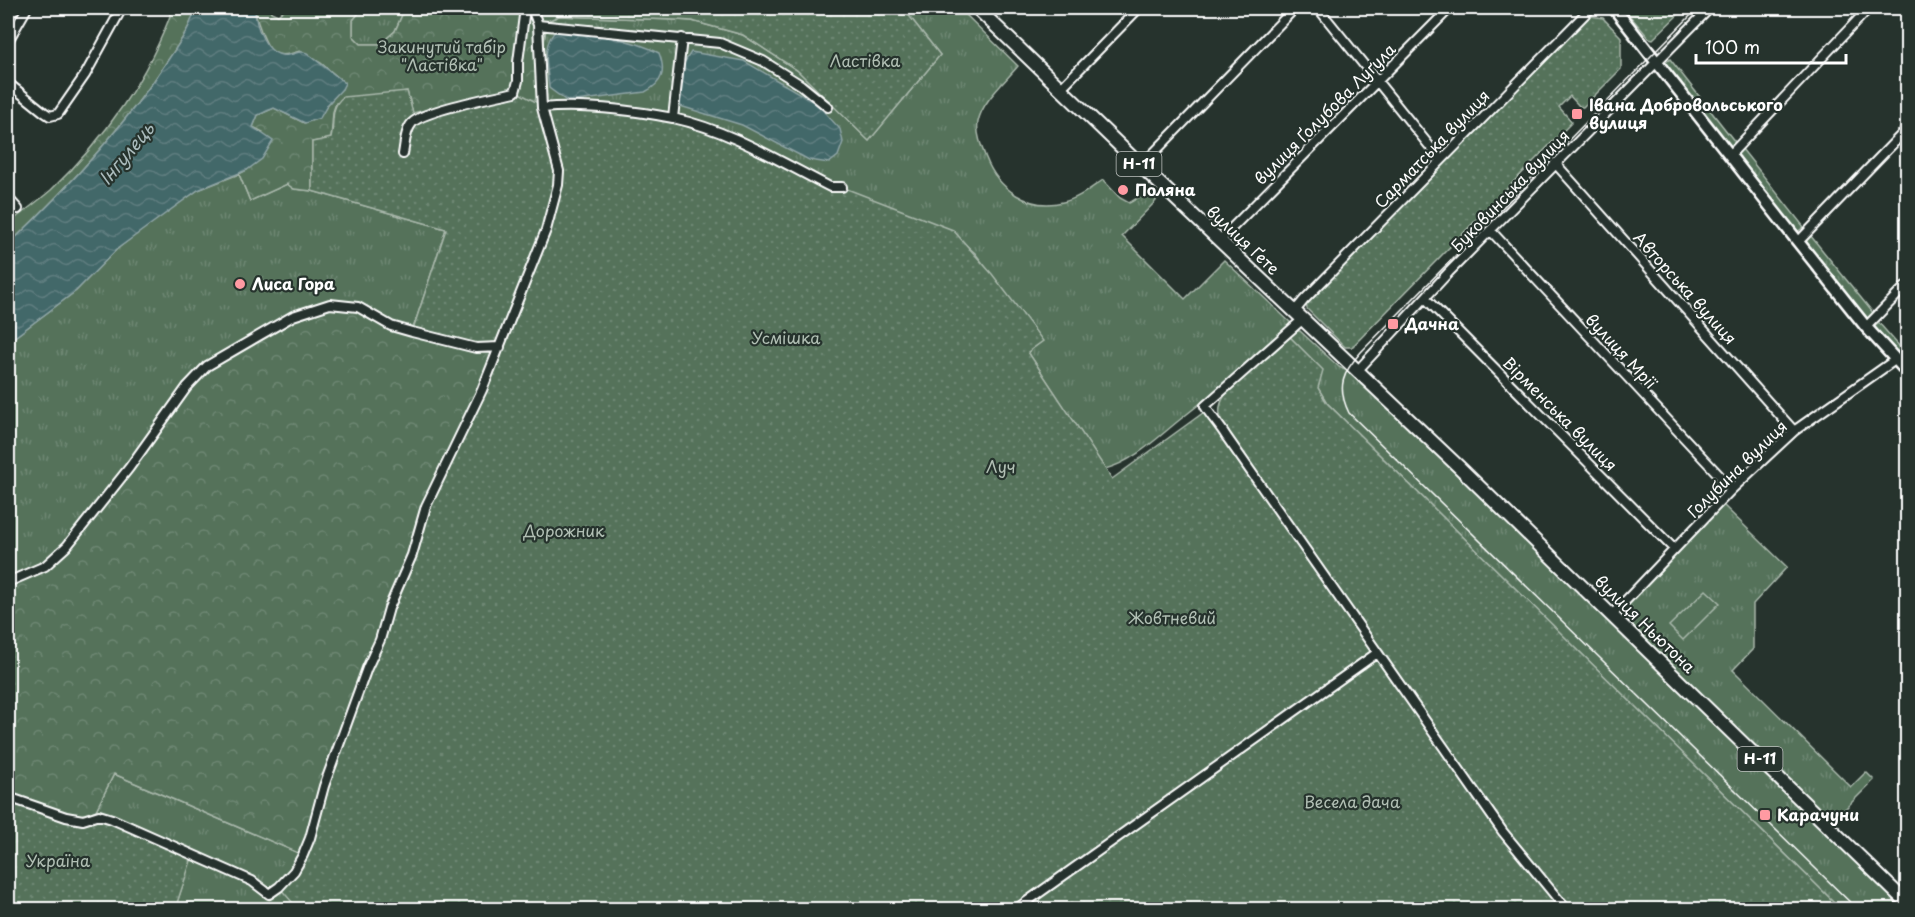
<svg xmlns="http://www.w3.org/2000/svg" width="1915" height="917" font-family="'Playpen Sans',sans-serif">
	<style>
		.grass { fill: url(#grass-tufts); stroke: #aab8ac; stroke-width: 1.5 }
		.forest { fill: url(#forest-crowns); stroke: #aab8ac; stroke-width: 1.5 }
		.garden { fill: url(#garden-dots); stroke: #aab8ac; stroke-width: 1.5 }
		.pitch { fill: #54725a; stroke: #aab8ac; stroke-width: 1.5 }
		.water { fill: url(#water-waves); stroke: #8ea4a5; stroke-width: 1.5 }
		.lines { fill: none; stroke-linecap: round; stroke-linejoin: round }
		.minor-casing { stroke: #fff; stroke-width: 12 }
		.tertiary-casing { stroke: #fff; stroke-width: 15 }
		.primary-casing { stroke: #fff; stroke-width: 16 }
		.minor { stroke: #26332d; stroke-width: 8 }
		.tertiary { stroke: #26332d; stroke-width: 10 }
		.primary { stroke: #26332d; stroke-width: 12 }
		.tram { stroke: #fff; stroke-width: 1.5 }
		.poi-dot { fill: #ff9aa2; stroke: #26332d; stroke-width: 2 }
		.labels { text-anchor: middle; stroke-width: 4.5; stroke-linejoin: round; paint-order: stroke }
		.shield { fill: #26332d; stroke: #bec2c0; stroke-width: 1.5 }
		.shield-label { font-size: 15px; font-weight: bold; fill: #fff }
		.park-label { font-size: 16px; fill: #b2c0b5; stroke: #26332d }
		.poi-label { font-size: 16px; font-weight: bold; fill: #fff; stroke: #26332d; text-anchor: start }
		.street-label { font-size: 16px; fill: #fff; stroke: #26332d }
		.water-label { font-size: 18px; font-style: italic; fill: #aabbbc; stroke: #26332d }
	</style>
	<defs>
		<pattern id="grass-tufts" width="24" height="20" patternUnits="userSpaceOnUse" patternTransform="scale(1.5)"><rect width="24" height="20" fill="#54725a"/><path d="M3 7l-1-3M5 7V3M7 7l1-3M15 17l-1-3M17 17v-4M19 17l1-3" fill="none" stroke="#6e8773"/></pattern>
		<pattern id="forest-crowns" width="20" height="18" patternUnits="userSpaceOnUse" patternTransform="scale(1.5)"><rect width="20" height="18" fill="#54725a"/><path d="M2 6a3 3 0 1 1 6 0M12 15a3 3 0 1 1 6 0" fill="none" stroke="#6e8773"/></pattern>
		<pattern id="garden-dots" width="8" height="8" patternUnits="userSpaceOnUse" patternTransform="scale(1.5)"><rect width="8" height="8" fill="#54725a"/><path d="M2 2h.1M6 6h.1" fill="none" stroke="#6e8773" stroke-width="1.8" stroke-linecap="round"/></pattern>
		<pattern id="water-waves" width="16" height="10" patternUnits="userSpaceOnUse" patternTransform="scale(1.5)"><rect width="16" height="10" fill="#436769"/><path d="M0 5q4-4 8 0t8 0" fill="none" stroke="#5f7e80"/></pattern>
	</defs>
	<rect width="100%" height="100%" fill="#26332d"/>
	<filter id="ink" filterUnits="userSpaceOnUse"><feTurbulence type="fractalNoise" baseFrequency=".0167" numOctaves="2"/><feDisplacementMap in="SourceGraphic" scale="12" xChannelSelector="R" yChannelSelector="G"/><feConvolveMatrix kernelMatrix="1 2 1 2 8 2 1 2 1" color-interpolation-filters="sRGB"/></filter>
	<g filter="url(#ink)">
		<path class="grass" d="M363 8H405L395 31 380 44H361L353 36V20Z
			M903 8H959L1018 66C1005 82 982 101 978 122 976 134 982 148 986 158 998 189 1029 211 1063 202 1078 199 1091 188 1103 180L1120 198 1129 203C1139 198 1145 190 1156 197V201L1122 236 1185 299 1224 260 1292 324C1257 358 1220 388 1182 418 1159 436 1134 462 1105 469L1028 352 1042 341 975 253 950 231 897 209 545 107 543 49 547 21 559 16 676 20 692 21 743 35 797 70 869 141 940 55Z
			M1670 59 1735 142 1730 146 1665 63Z
			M1742 149 1804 227 1797 232 1735 154Z
			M239 174 250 201 287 184 294 189 312 191 446 229 412 332 94 514 45 566 8 582V342L76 291 117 249 159 217 198 190Z
			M1810 235 1874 314 1867 320 1803 241Z
			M1879 323 1907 355V365L1873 328Z
			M1297 331H1300L1339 367 1355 375 1905 909H1841L1327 403 1318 388 1322 370 1290 337Z
			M1720 502 1787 567 1753 604V649L1733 670 1851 787 1866 772 1874 780 1832 822 1616 611Z
			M114 774 303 855 280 887 299 909H175L191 858 82 817 96 810Z"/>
		<path class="forest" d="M173 8H195C192 26 178 45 168 60 123 129 67 189 8 245V224C22 213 37 202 51 190 104 140 149 76 173 8Z
			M255 8H270L271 12 278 15 286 8H363L353 20V36L361 44H380L395 31 405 8H551L559 16 547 21 543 49 545 107 413 113 407 91 336 103 333 112 331 139 312 142V191L294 189 287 184 250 201 239 174 247 170 263 132 253 127 258 115 274 108 304 123 319 118 328 104 345 83 321 63 300 51C274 60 270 53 261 31 258 23 255 16 255 8Z
			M317 307H358L391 326 500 347 303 855 114 774 96 810 82 817 67 814 8 793V582L45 566 67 546 207 366Z"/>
		<path class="garden" d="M551 8H903L940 55 869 141 797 70 743 35 692 21 676 20 559 16Z
			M1623 8H1685L1653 39 1649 38Z
			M1591 16 1603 18 1621 37V69L1583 107H1580L1570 96 1559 107 1572 122 1352 347H1345L1307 309 1306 301 1585 19Z
			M512 89 545 107 640 112 693 123 830 187H842L953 230 992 274 1043 341 1028 352 1112 479 1207 410 1225 432C1220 417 1216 409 1225 395L1290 337 1323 370 1318 388 1327 403 1841 909 299 910 279 887 303 855 324 786 426 506 500 347 476 348 412 332 446 229 312 191V142L331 138C335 123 329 108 343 97L407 91 413 113Z
			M8 793 67 814 111 821 192 858 175 909 8 910Z"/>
		<path class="pitch" d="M1706 590 1720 603 1683 640 1669 626Z"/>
		<path class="water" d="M195 8H255C255 25 266 58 288 55 296 54 299 50 307 53L345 83 342 89 328 104 320 118 305 123 274 108 258 115 253 127 273 141 262 159 247 170 198 190 117 249 76 291 8 342V245C67 189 123 129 168 60 178 45 192 26 195 8Z
			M557 30C592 34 628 37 659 53 666 71 663 83 645 92L568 102 549 88C548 70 540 43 557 30Z
			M691 52 744 61 816 103 840 129 843 142 838 156 829 163 809 160 742 125 680 106 684 63Z"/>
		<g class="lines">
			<g class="minor-casing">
				<path id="minor" d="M1318 8 1440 159
					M538 25 720 43 763 61 801 85 828 107
					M8 41 27 8
					M8 83 44 112 50 116 58 114 85 75 122 8
					M1061 88 1139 8
					M542 108C585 104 630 110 673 118L682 38
					M673 118C729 130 779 161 830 187H842
					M403 154C405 144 405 131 412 123 424 110 494 97 515 92L518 81V62L525 8
					M1730 155 1869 8
					M1555 163 1794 431
					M1141 166 1295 8
					M8 198 18 209
					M1491 231 1732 489
					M1220 240 1450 8
					M1798 242 1908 128
					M1426 299 1674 549
					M1295 311 1304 300 1591 8
					M1303 319 1205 406C1210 415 1220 426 1226 436L1503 832 1567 910
					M1866 327 1908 284
					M1358 370 1449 272 1710 8
					M8 582 45 566 67 546 129 468 187 387 207 366 293 316 330 304 358 307 391 326 412 332 476 348 500 347
					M1612 615 1732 489 1794 431 1895 360
					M8 797 66 817 83 820 99 815 112 819 252 881 269 894 279 887 294 871 303 855 310 838 324 786 367 668 380 640 389 608 412 555 426 506 482 390 546 230 558 185 559 171 542 108 538 25 532 8
					M1015 910 1377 653"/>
			</g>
			<g class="tertiary-casing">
				<path id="tertiary" d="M1614 8 1795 238 1866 327 1908 373"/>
			</g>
			<g class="primary-casing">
				<path id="primary" d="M977 8 1141 166 1459 467 1908 904"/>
			</g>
			<use href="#minor" class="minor"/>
			<use href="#tertiary" class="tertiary"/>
			<use href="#primary" class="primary"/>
			<path class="tram" d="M1698 8 1361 352C1343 372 1336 387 1349 413L1858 910"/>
		</g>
	</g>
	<g class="poi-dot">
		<rect x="1571" y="108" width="12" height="12" rx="3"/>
		<circle cx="1123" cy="190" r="6"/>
		<circle cx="240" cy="284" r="6"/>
		<rect x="1387" y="318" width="12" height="12" rx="3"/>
		<rect x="1759" y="809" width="12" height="12" rx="3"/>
	</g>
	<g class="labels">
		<g class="shield">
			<rect x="1116.5" y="152" width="45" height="24" rx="4.5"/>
			<rect x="1737.5" y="747" width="45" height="24" rx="4.5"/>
		</g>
		<g class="shield-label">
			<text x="1139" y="169">Н-11</text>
			<text x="1760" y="764">Н-11</text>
		</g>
		<g class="park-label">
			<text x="442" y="53">Закинутий табір<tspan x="442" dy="18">"Ластівка"</tspan></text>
			<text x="865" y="67">Ластівка</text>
			<text x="786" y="344">Усмішка</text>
			<text x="1001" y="473">Луч</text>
			<text x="564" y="537">Дорожник</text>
			<text x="1172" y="624">Жовтневий</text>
			<text x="1352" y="808">Весела дача</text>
			<text x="58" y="867">Україна</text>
		</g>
		<g class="poi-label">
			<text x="1589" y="111">Івана Добровольського<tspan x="1589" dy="18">вулиця</tspan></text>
			<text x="1135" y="196">Поляна</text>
			<text x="252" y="290">Лиса Гора</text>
			<text x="1405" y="330">Дачна</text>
			<text x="1777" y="821">Карачуни</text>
		</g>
		<g class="street-label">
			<text transform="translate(1325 114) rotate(-45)" y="6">вулиця Ґолубова Луґула</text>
			<text transform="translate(1432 149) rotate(-46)" y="6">Сарматська вулиця</text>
			<text transform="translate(1510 191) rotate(-46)" y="6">Буковинська вулиця</text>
			<text transform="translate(1243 240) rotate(43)" y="6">вулиця Ґете</text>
			<text transform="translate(1685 288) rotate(48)" y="6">Авторська вулиця</text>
			<text transform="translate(1621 351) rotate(47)" y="6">вулиця Мрії</text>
			<text transform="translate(1560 414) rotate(45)" y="6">Вірменська вулиця</text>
			<text transform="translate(1737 469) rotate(-44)" y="6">Голубина вулиця</text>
			<text transform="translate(1645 624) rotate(44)" y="6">вулиця Ньютона</text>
		</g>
		<g class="water-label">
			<text transform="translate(127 154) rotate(-50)" y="6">Інгулець</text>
		</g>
	</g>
	<rect width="1915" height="917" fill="none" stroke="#26332d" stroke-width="30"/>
	<rect x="15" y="15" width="1885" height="887" fill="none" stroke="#fff" stroke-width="2" filter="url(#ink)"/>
	<path d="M1696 54v9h150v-9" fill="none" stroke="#ffffff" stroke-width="3"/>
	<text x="1705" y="54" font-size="18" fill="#ffffff" stroke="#26332d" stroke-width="4.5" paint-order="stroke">100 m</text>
</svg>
